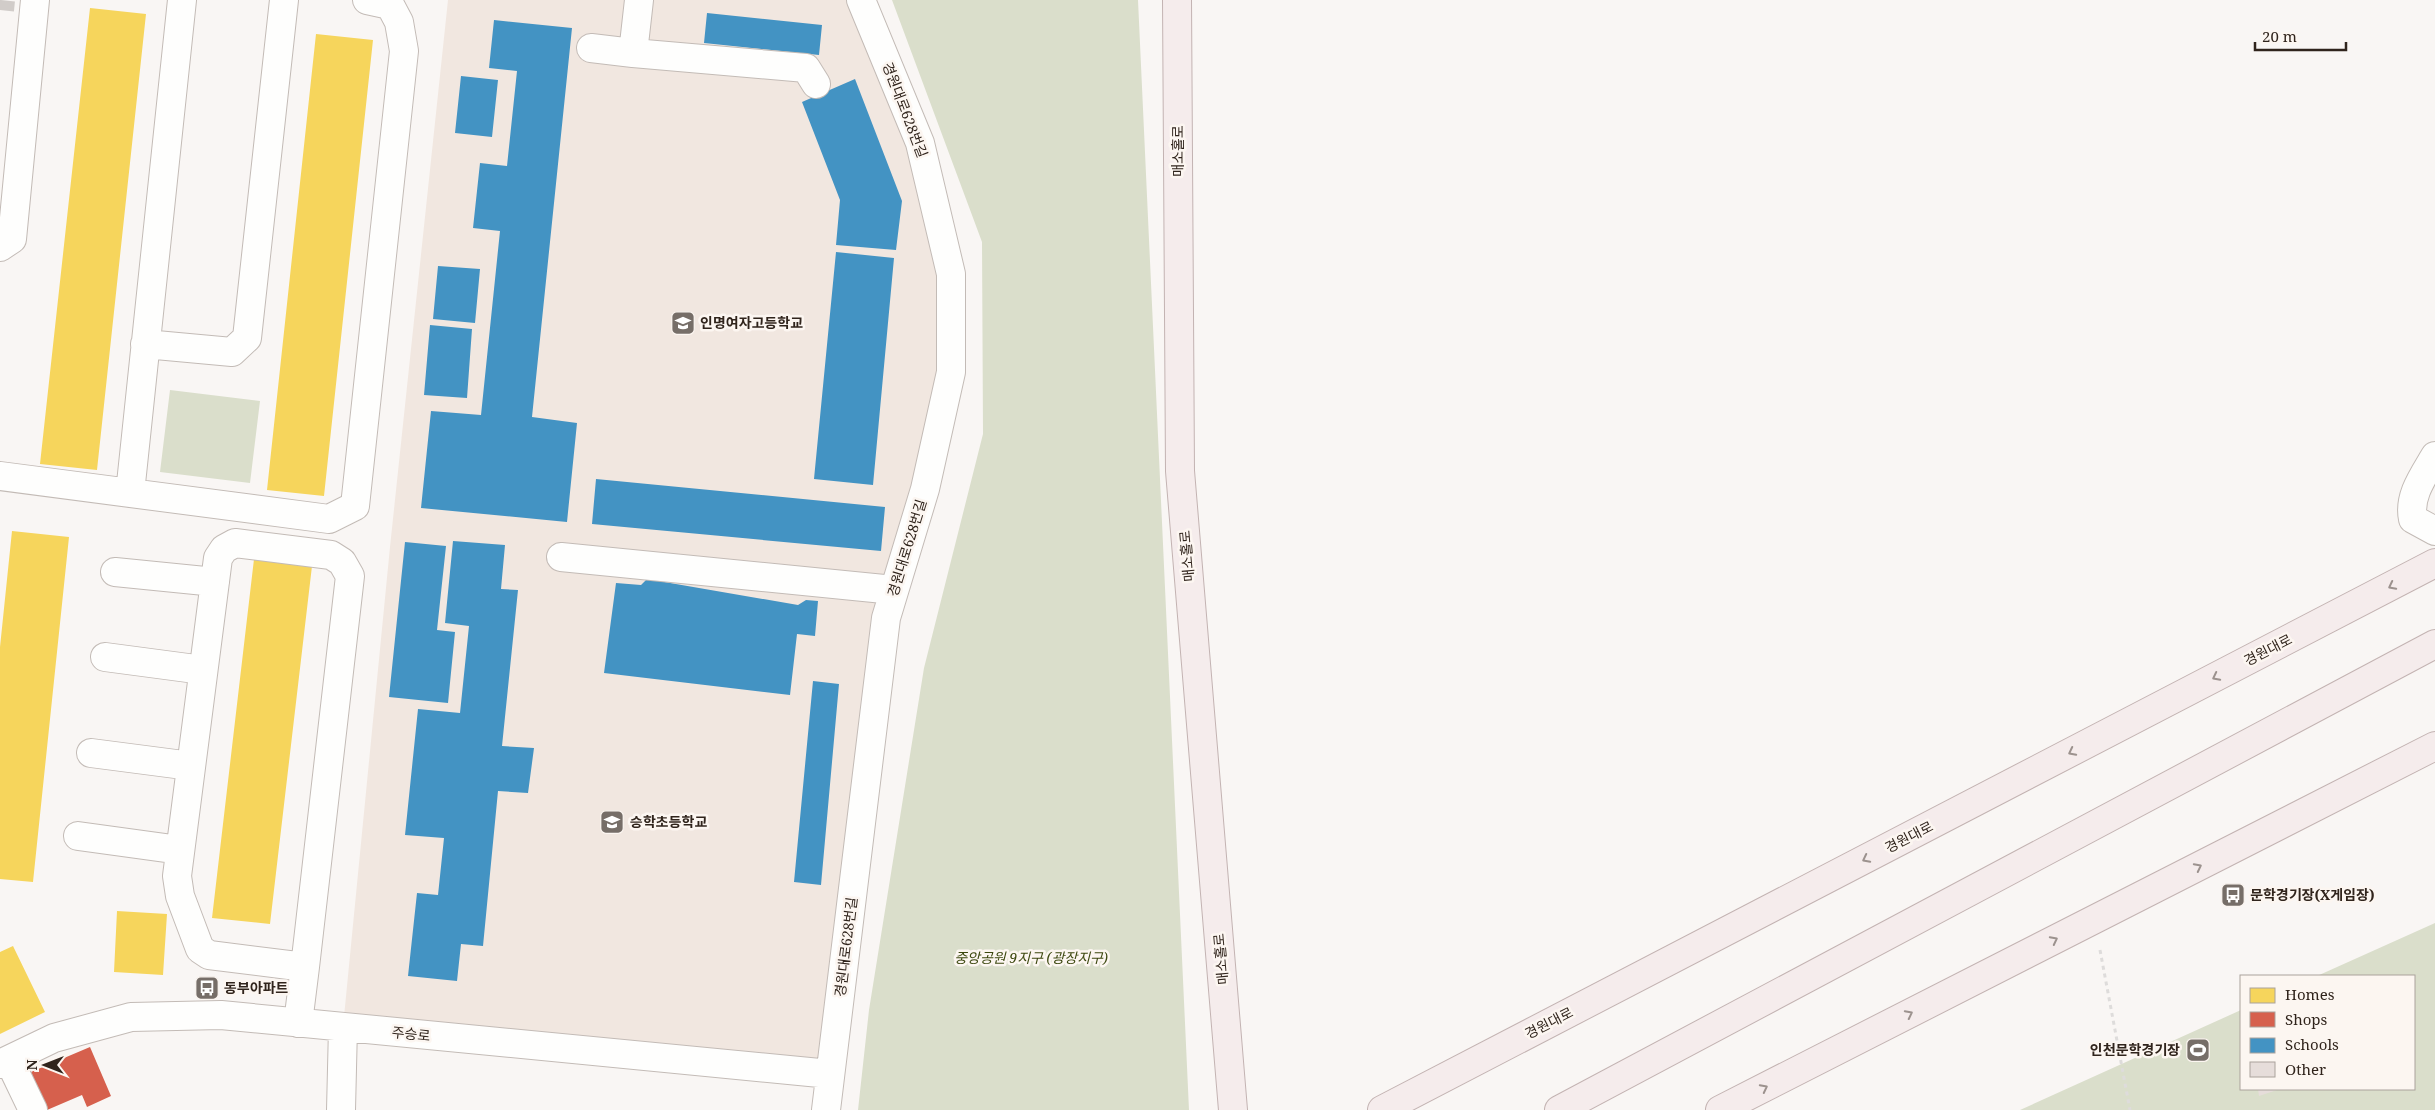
<svg xmlns="http://www.w3.org/2000/svg" width="2435" height="1110" font-family="'Noto Serif','Noto Sans KR',serif">
	<style>
		.built { fill: #f1e7e0 }
		.green { fill: #dadecb }
		.homes { fill: #f6d55c }
		.shops { fill: #d6604d }
		.schools { fill: #4393c3 }
		.building { fill: #e6ddda }
		.lines { fill: none; stroke-linecap: round; stroke-linejoin: round }
		.minor-tunnel { stroke: #d1ccc9; stroke-width: 28; stroke-dasharray: 28 14; stroke-linecap: butt }
		.minor-casing { stroke: #c3bbb6; stroke-width: 30 }
		.major-casing { stroke: #c3b3b2; stroke-width: 30 }
		.path { stroke: #dedcdb; stroke-width: 3; stroke-dasharray: 4 4; stroke-linecap: butt }
		.minor { stroke: #fefefd; stroke-width: 28 }
		.major { stroke: #f5ecec; stroke-width: 28 }
		.oneway { stroke: #9c928e }
		.labels { text-anchor: middle; stroke-width: 5; stroke-linejoin: round; paint-order: stroke }
		.street-label { font-size: 14px; fill: #30241c; stroke: #fcf6f1 }
		.poi-label { font-size: 14px; font-weight: bold; fill: #30241c; stroke: #fcf6f1; text-anchor: start }
		.park-label { font-size: 14px; font-style: italic; fill: #3b470e; stroke: #fcf6f1 }
	</style>
	<rect width="100%" height="100%" fill="#f9f6f4"/>
	<path class="built" d="M448 0H861L920 143 951 372 886 618 830 1074 343 1027 390 547Z"/>
	<path class="green" d="M892 0H1138L1189 1110H858L869 1010 924 668 983 434 982 242Z
		M170 390 260 401 250 483 160 472Z
		M2435 923V1110H2020L2241 1010V1089H2414V976H2317Z"/>
	<path class="homes" d="M90 8 146 14 97 470 40 464Z
		M316 34 373 40 324 496 267 490Z
		M12 531 69 537 33 882 0 879V647Z
		M254 559 312 566 270 924 212 918Z
		M117 911 167 914 163 975 114 972Z
		M13 946 45 1012 0 1034V952Z"/>
	<path class="shops" d="M90 1047 111 1096 87 1107 82 1095 47 1110 31 1072Z"/>
	<path class="schools" d="M707 13 822 25 819 55 704 43Z
		M494 20 572 28 532 417 577 423 567 522 421 508 431 411 481 415 500 231 473 228 480 163 507 166 517 71 489 68Z
		M461 76 498 80 492 137 455 133Z
		M855 79 902 201 896 250 836 245 840 200 802 102Z
		M836 252 894 258 873 485 814 479Z
		M438 266 480 269 475 323 433 319Z
		M430 325 472 329 467 398 424 395Z
		M596 479 885 507 881 551 592 524Z
		M453 541 505 545 501 589 518 590 502 746 534 748 528 793 498 791 483 946 461 944 457 981 408 976 417 893 438 895 444 838 405 835 418 709 460 713 469 626 445 623Z
		M405 542 446 546 437 630 455 632 448 703 389 697Z
		M647 579 798 605 806 600 818 601 815 636 797 634 790 695 604 673 616 583 641 585Z
		M813 681 839 684 821 885 794 882Z"/>
	<path class="building" d="M2258 1089H2280L2259 1096Z"/>
	<g class="lines">
		<path class="minor-tunnel" d="M0 10 1 0"/>
		<g class="minor-casing">
			<path id="minor" d="M639 0 633 53 806 68 816 84
				M591 48 633 53
				M0 247 12 239 35 0
				M145 344 232 352 247 338 284 0
				M2435 456C2424 475 2408 496 2413 519L2435 531
				M0 476 329 519 355 506 404 51 399 22 390 5 367 0
				M130 493 182 0
				M561 557 894 590
				M115 572 215 582
				M105 657 203 670
				M91 753 191 766
				M78 836 180 850
				M298 1023 305 967 350 576 342 562 331 555 235 543 224 549 218 558 177 876 180 896 200 949 209 955 305 967
				M9 1060 33 1110
				M0 1064 54 1038 131 1017 221 1015 830 1074
				M341 1110 343 1027
				M826 1110 886 618 925 489 951 372V274L920 143 861 0"/>
		</g>
		<g class="major-casing">
			<path id="major" d="M1177 0 1180 471 1233 1110
				M1382 1110 2435 563
				M1559 1110 2435 644
				M1720 1110 2435 746"/>
		</g>
		<path class="path" d="M2100 950 2130 1110"/>
		<use href="#minor" class="minor"/>
		<use href="#major" class="major"/>
	</g>
	<defs><path id="oneway-chevron" d="M-2-3.5L2.5 0L-2 3.5" fill="none" stroke-width="1.6" stroke-linecap="round" stroke-linejoin="round" transform="scale(1.25)"/></defs>
	<g class="oneway">
		<use href="#oneway-chevron" transform="translate(2392 586) rotate(153)"/>
		<use href="#oneway-chevron" transform="translate(2216 677) rotate(153)"/>
		<use href="#oneway-chevron" transform="translate(2072 752) rotate(153)"/>
		<use href="#oneway-chevron" transform="translate(1866 859) rotate(153)"/>
		<use href="#oneway-chevron" transform="translate(2198 867) rotate(-27)"/>
		<use href="#oneway-chevron" transform="translate(2054 940) rotate(-27)"/>
		<use href="#oneway-chevron" transform="translate(1909 1014) rotate(-27)"/>
		<use href="#oneway-chevron" transform="translate(1764 1088) rotate(-27)"/>
	</g>
	<defs>
		<g id="school-square" transform="scale(1.25)"><rect x="-9" y="-9" width="18" height="18" rx="4" fill="#766e68" stroke="#fcf6f1"/><path d="M0-5L7-2L0 1L-7-2ZM-4 1L0 2.5L4 1V4Q0 6-4 4Z" fill="#fff"/></g>
		<g id="bus-square" transform="scale(1.25)"><rect x="-9" y="-9" width="18" height="18" rx="4" fill="#766e68" stroke="#fcf6f1"/><path d="M-5-6H5V4H4V6H2V4H-2V6H-4V4H-5ZM-3.5-4V0h7V-4ZM-3.5 1.2v1.5H-2V1.2ZM2 1.2v1.5H3.5V1.2Z" fill="#fff"/></g>
		<g id="stadium-square" transform="scale(1.25)"><rect x="-9" y="-9" width="18" height="18" rx="4" fill="#766e68" stroke="#fcf6f1"/><path d="M0-5a6.5 5 0 1 0 0 10a6.5 5 0 1 0 0-10ZM-3.5-1.8h7v3.6h-7Z" fill="#fff"/></g>
	</defs>
	<g fill-rule="evenodd">
		<use href="#school-square" x="683" y="323"/>
		<use href="#school-square" x="612" y="822"/>
		<use href="#bus-square" x="2233" y="895"/>
		<use href="#bus-square" x="207" y="988"/>
		<use href="#stadium-square" x="2198" y="1050"/>
	</g>
	<g class="labels">
		<g class="street-label">
			<text transform="translate(905 110) rotate(69)" y="5">경원대로628번길</text>
			<text transform="translate(1178 151) rotate(-90)" y="5">매소홀로</text>
			<text transform="translate(907 548) rotate(-73)" y="5">경원대로628번길</text>
			<text transform="translate(1187 556) rotate(-95)" y="5">매소홀로</text>
			<text transform="translate(2268 650) rotate(-27)" y="5">경원대로</text>
			<text transform="translate(1909 837) rotate(-27)" y="5">경원대로</text>
			<text transform="translate(846 947) rotate(-83)" y="5">경원대로628번길</text>
			<text transform="translate(1221 959) rotate(-95)" y="5">매소홀로</text>
			<text transform="translate(1549 1023) rotate(-27)" y="5">경원대로</text>
			<text transform="translate(411 1034) rotate(6)" y="5">주승로</text>
		</g>
		<g class="poi-label">
			<text x="700" y="328">인명여자고등학교</text>
			<text x="630" y="827">승학초등학교</text>
			<text x="2250" y="900">문학경기장(X게임장)</text>
			<text x="224" y="993">동부아파트</text>
			<text x="2180" y="1055" text-anchor="end">인천문학경기장</text>
		</g>
		<g class="park-label">
			<text x="1031" y="963">중앙공원 9지구 (광장지구)</text>
		</g>
	</g>
	<rect x="2240" y="975" width="175" height="115" fill="#fcf6f1" stroke="#aaa29c"/>
	<rect x="2250" y="988" width="25" height="15" fill="#f6d55c" stroke="#aaa29c"/>
	<text x="2285" y="1000" font-size="15" fill="#30241c">Homes</text>
	<rect x="2250" y="1012" width="25" height="15" fill="#d6604d" stroke="#aaa29c"/>
	<text x="2285" y="1025" font-size="15" fill="#30241c">Shops</text>
	<rect x="2250" y="1038" width="25" height="15" fill="#4393c3" stroke="#aaa29c"/>
	<text x="2285" y="1050" font-size="15" fill="#30241c">Schools</text>
	<rect x="2250" y="1062" width="25" height="15" fill="#e6ddda" stroke="#aaa29c"/>
	<text x="2285" y="1075" font-size="15" fill="#30241c">Other</text>
	<g transform="translate(45 1065) rotate(270)" stroke="#fcf6f1" stroke-width="4" paint-order="stroke">
	<path d="M0-4L9 19L0 12L-9 19Z" fill="#30241c"/>
	<text y="-8" font-size="14" font-weight="bold" text-anchor="middle" fill="#30241c">N</text>
	</g>
	<path d="M2255 42v8h91v-8" fill="none" stroke="#30241c" stroke-width="2.5"/>
	<text x="2262" y="42" font-size="15" fill="#30241c" stroke="#fcf6f1" stroke-width="4" paint-order="stroke">20 m</text>
</svg>
